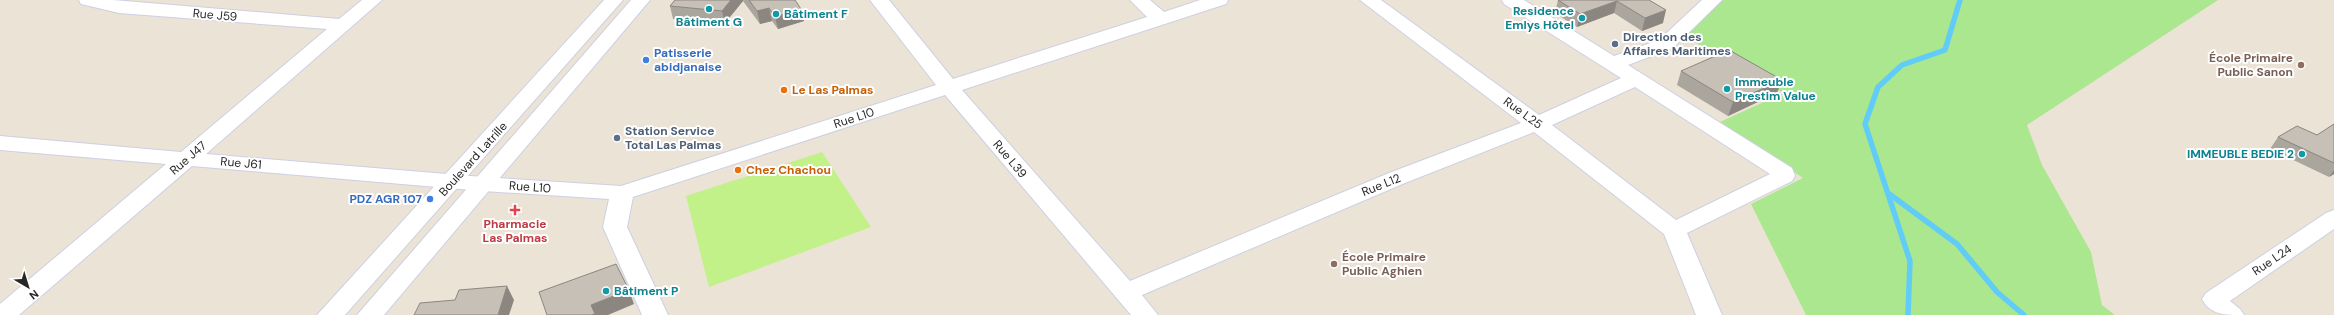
<svg xmlns="http://www.w3.org/2000/svg" width="2334" height="315" font-family="'DM Sans',sans-serif">
	<style>
		.green { fill: #abe78e }
		.pitch { fill: #c2f089 }
		.lines { fill: none; stroke-linecap: round; stroke-linejoin: round }
		.stream { stroke: #60ccf7; stroke-width: 5.5 }
		.minor-casing { stroke: #ccd0e2; stroke-width: 2 }
		.secondary-casing { stroke: #ccd0e2; stroke-width: 2 }
		.minor { fill: #fff; fill-rule: evenodd }
		.secondary { fill: #fff; fill-rule: evenodd }
		.wall { fill: #aaa59d }
		.shaded-wall { fill: #8b8680 }
		.building { fill: #c6c0b7; stroke: #8b8680 }
		.culture-dot { fill: #0f9aa8; stroke: #fff; stroke-width: 1.5 }
		.service-dot { fill: #5c6f8a; stroke: #fff; stroke-width: 1.5 }
		.shop-dot { fill: #3f7fe0; stroke: #fff; stroke-width: 1.5 }
		.education-dot { fill: #8d6e63; stroke: #fff; stroke-width: 1.5 }
		.food-dot { fill: #e8710a; stroke: #fff; stroke-width: 1.5 }
		.health-dot { fill: #e0444e; stroke: #fff; stroke-width: 1.5 }
		.labels { text-anchor: middle; stroke-width: 4; stroke-linejoin: round; paint-order: stroke }
		.culture-label { font-size: 12px; font-weight: bold; fill: #0d838f; stroke: #fff; text-anchor: start }
		.street-label { font-size: 12px; fill: #272727; stroke: #fff }
		.service-label { font-size: 12px; font-weight: bold; fill: #4e5e75; stroke: #fff; text-anchor: start }
		.shop-label { font-size: 12px; font-weight: bold; fill: #366cbe; stroke: #fff; text-anchor: start }
		.education-label { font-size: 12px; font-weight: bold; fill: #785e54; stroke: #fff; text-anchor: end }
		.food-label { font-size: 12px; font-weight: bold; fill: #c56008; stroke: #fff; text-anchor: start }
		.health-label { font-size: 12px; font-weight: bold; fill: #be3a42; stroke: #fff }
	</style>
	<rect width="100%" height="100%" fill="#ece3d7"/>
	<path class="green" d="M1705 0H2218L2027 125 2042 165 2091 252 2102 305 2115 315H1806L1751 204 1803 178 1720 122 1783 93 1674 30Z"/>
	<path class="pitch" d="M822 152 871 227 709 287 686 196Z"/>
	<g class="lines">
		<path class="stream" d="M1888 193 1957 244 1997 292 2024 315
			M1908 315 1910 261 1865 124 1878 87 1902 65 1945 50 1960 0"/>
		<g class="minor-casing">
			<path id="minor" d="M79 0H113L339 19 362 0H382L206 154 483 177 621 186 936 85 870 0H889L953 79 1147 17 1130 0H1150L1164 12 1200 0H1228L1226 4 962 90 1130 281 1389 173 1521 123 1360 0H1381L1539 115 1621 78 1504 4 1502 0H1524L1614 56 1659 40 1702 0H1722L1673 48 1628 65 1792 168 1795 176 1792 181 1687 233 1722 315H1696L1664 234 1534 132 1405 183 1142 295 1158 315H1131L945 95 633 197 627 227 668 315H642L603 227 609 199 483 191 192 166 19 315H0V304L166 164 0 150V136L181 152 327 29 119 13 81 4ZM1635 87 1770 174 1676 220 1552 125Z
				M2334 210V229L2230 301 2240 309 2244 315C2225 315 2210 315 2202 299L2206 293 2326 213Z"/>
		</g>
		<g class="secondary-casing">
			<path id="secondary" d="M604 0H623L345 315H317Z
				M631 0H650L384 315H357Z"/>
		</g>
		<use href="#minor" class="minor"/>
		<use href="#secondary" class="secondary"/>
	</g>
	<path class="wall" d="M675 0H795L801 9 804 21 778 29 772 21 760 24 743 1 725 23 673 19 670 6Z
		M1558 0H1649L1663 23 1642 31 1614 13 1577 27 1555 13Z
		M1681 71 1777 93 1728 116 1677 85Z
		M2334 124V174L2329 177 2270 149 2278 137 2317 135Z"/>
	<path class="shaded-wall" d="M731 0H743V1L725 23 722 11Z
		M1617 1 1614 13 1577 27 1580 14Z
		M769 8 772 21 760 24 757 11Z
		M801 9 804 21 778 29 775 17Z
		M1666 10 1663 23 1642 31 1645 18Z
		M1782 80 1777 93 1728 116 1733 102Z
		M2334 170V174L2329 177Z
		M507 286 514 300 509 315H498Z
		M629 290 634 304 608 315H591V305Z"/>
	<path class="building" d="M675 0H731L722 11 670 6Z
		M749 0H795L801 9 775 17 769 8 757 11Z
		M1558 0H1649L1666 10 1645 18 1617 1 1580 14Z
		M1729 50 1782 80 1733 102 1681 71Z
		M2334 124V163L2278 137 2297 126 2317 135Z
		M616 264 629 290 591 305 595 314 591 315H547L539 292Z
		M507 286 498 315H414L420 303 455 300 459 290Z"/>
	<g class="culture-dot">
		<circle cx="709" cy="9" r="4"/>
		<circle cx="776" cy="14" r="4"/>
		<circle cx="1582" cy="18" r="4"/>
		<circle cx="1727" cy="89" r="4"/>
		<circle cx="2302" cy="154" r="4"/>
		<circle cx="606" cy="291" r="4"/>
	</g>
	<g class="service-dot">
		<circle cx="1615" cy="44" r="4"/>
		<circle cx="617" cy="138" r="4"/>
	</g>
	<g class="shop-dot">
		<circle cx="646" cy="60" r="4"/>
		<circle cx="430" cy="199" r="4"/>
	</g>
	<g class="education-dot">
		<circle cx="2301" cy="65" r="4"/>
		<circle cx="1334" cy="264" r="4"/>
	</g>
	<g class="food-dot">
		<circle cx="784" cy="90" r="4"/>
		<circle cx="738" cy="170" r="4"/>
	</g>
	<path class="health-dot" d="M513 204h4v4h4v4h-4v4h-4v-4h-4v-4h4z"/>
	<g class="labels">
		<g class="culture-label">
			<text x="1574" y="15" text-anchor="end">Residence<tspan x="1574" dy="14">Emlys Hôtel</tspan></text>
			<text x="784" y="18">Bâtiment F</text>
			<text x="709" y="26" text-anchor="middle">Bâtiment G</text>
			<text x="1735" y="86">Immeuble<tspan x="1735" dy="14">Prestim Value</tspan></text>
			<text x="2294" y="158" text-anchor="end">IMMEUBLE BEDIE 2</text>
			<text x="614" y="295">Bâtiment P</text>
		</g>
		<g class="street-label">
			<text transform="translate(215 15) rotate(5)" y="4">Rue J59</text>
			<text transform="translate(1523 113) rotate(36)" y="4">Rue L25</text>
			<text transform="translate(854 118) rotate(-18)" y="4">Rue L10</text>
			<text transform="translate(188 158) rotate(-41)" y="4">Rue J47</text>
			<text transform="translate(473 159) rotate(-48)" y="4">Boulevard Latrille</text>
			<text transform="translate(1010 159) rotate(50)" y="4">Rue L39</text>
			<text transform="translate(241 163) rotate(5)" y="4">Rue J61</text>
			<text transform="translate(1381 185) rotate(-22)" y="4">Rue L12</text>
			<text transform="translate(530 187) rotate(4)" y="4">Rue L10</text>
			<text transform="translate(2272 260) rotate(-34)" y="4">Rue L24</text>
		</g>
		<g class="service-label">
			<text x="1623" y="41">Direction des<tspan x="1623" dy="14">Affaires Maritimes</tspan></text>
			<text x="625" y="135">Station Service<tspan x="625" dy="14">Total Las Palmas</tspan></text>
		</g>
		<g class="shop-label">
			<text x="654" y="57">Patisserie<tspan x="654" dy="14">abidjanaise</tspan></text>
			<text x="422" y="203" text-anchor="end">PDZ AGR 107</text>
		</g>
		<g class="education-label">
			<text x="2293" y="62">École Primaire<tspan x="2293" dy="14">Public Sanon</tspan></text>
			<text x="1342" y="261" text-anchor="start">École Primaire<tspan x="1342" dy="14">Public Aghien</tspan></text>
		</g>
		<g class="food-label">
			<text x="792" y="94">Le Las Palmas</text>
			<text x="746" y="174">Chez Chachou</text>
		</g>
		<g class="health-label">
			<text x="515" y="228">Pharmacie<tspan x="515" dy="14">Las Palmas</tspan></text>
		</g>
	</g>
	<g transform="translate(28 287) rotate(142)" stroke="#ffffff" stroke-width="3" paint-order="stroke">
	<path d="M0-3L7 15L0 10L-7 15Z" fill="#272727"/>
	<text y="-6" font-size="11" font-weight="bold" text-anchor="middle" fill="#272727">N</text>
	</g>
</svg>
